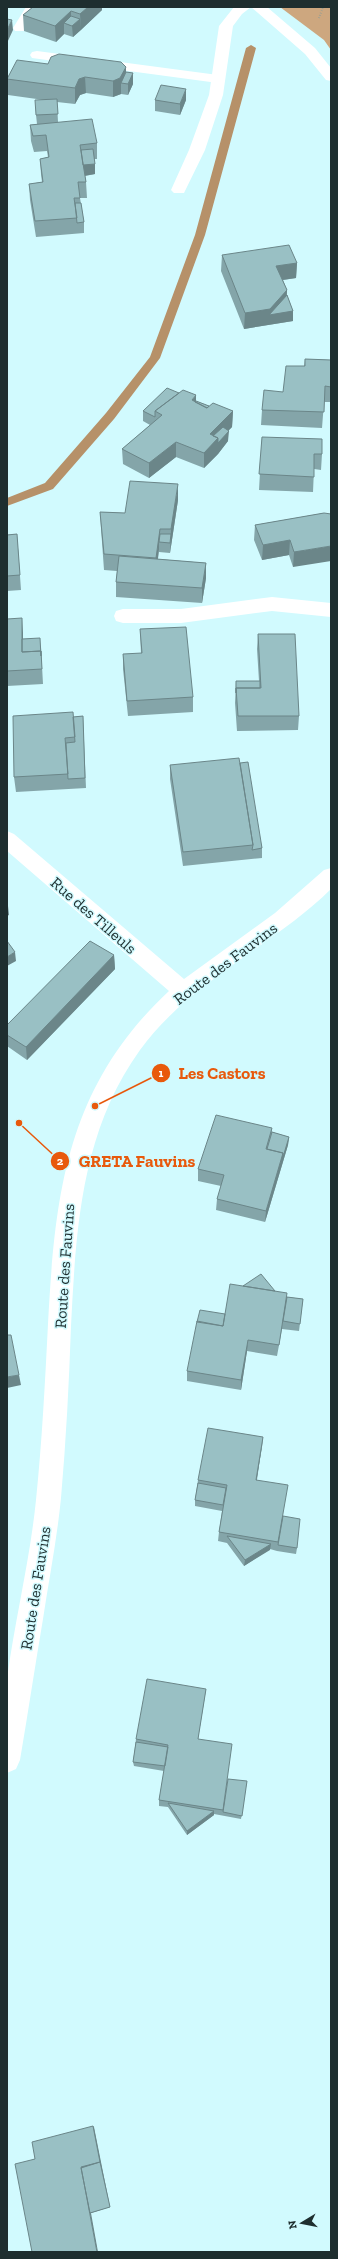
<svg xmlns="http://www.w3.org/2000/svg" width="338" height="2259" font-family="'Zilla Slab',serif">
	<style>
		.forest { fill: #cda77f }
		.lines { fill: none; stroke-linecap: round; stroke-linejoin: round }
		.stream { fill: #b69169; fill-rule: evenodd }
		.path { stroke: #7e9b9e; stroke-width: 2; stroke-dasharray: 0.5 2; stroke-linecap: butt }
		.lane { fill: #fff; fill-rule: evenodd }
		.street { fill: #fff; fill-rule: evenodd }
		.wall { fill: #84a5a9 }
		.shaded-wall { fill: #6b8689 }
		.building { fill: #99c0c4; stroke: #6b8689 }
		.labels { text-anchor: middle; stroke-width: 3; stroke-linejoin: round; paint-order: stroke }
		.street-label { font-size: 16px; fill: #1e2e2f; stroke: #d1fafe }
		.leader { fill: none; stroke: #e8590c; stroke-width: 1.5 }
		.callout-dot { fill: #e8590c; stroke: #d1fafe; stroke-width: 1.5 }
		.mark-label { font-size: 12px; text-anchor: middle; font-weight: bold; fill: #fff }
		.callout-label { font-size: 17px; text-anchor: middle; font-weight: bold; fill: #e8590c; stroke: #d1fafe; stroke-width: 3; stroke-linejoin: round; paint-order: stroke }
	</style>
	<rect width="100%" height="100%" fill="#d1fafe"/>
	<path class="forest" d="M280 7H331V50L324 40Z"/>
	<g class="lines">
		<path class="stream" d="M251 45 256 48 205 235 160 358 114 419 53 489 7 506V498L45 483 106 413 150 357 195 235 246 48Z"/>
		<path class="path" d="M319 18 323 7"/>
		<path class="lane" d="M26 7H40L25 31H15L13 28Z
			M37 51 218 75 225 79 218 83 32 58 30 55 32 52Z"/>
		<path class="street" d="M234 7H267L315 48 331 68V81L326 80 305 54 251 7 242 14 233 26 223 95 205 150 184 193H174L171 190 189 150 209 95 219 26Z
			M272 597 331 603V617L272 611 181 623H123L116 621 114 616 116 611 123 609H181Z
			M7 831 14 834 184 979 275 913 324 870 331 868V889C272 947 190 981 140 1050 81 1132 76 1229 71 1326 69 1384 66 1441 61 1498 57 1539 49 1579 43 1619 35 1666 28 1713 20 1760L16 1769 7 1773C7 1742 3 1709 7 1679 15 1619 30 1560 36 1500 42 1442 45 1383 48 1324 55 1192 67 1086 169 991L7 851Z"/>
	</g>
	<path class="wall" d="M33 7H102V10L73 37 64 34 56 42 24 31 23 15Z
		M48 64 133 73V84L128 95 121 94 113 97 86 93 80 95 75 104 57 102 58 122 97 143V159H94L95 174 85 176 86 182 87 198H80L84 222V233L36 237 30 200 29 184 42 182 41 174 40 159 48 157 47 151 34 152 31 141 30 125 37 124 36 115 44 100 8 95 7 79Z
		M155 100H186L180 115 155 111Z
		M222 255 297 263 296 278 283 280 287 290V295L293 311V321L244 329 221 271Z
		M305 359 331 360V402H324L322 428 261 425 262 410 283 392 304 366Z
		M196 401 209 406 233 411 232 427 228 431V441L218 454 204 468 176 457 149 478 123 464 122 449 150 425 143 421V411Z
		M262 437 322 454 321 470 314 469 313 492 259 490Z
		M178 500 170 553 159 552V549L158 559 206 563V578L202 603 116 597V582L117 571 104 570 101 528 100 512 125 513Z
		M324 513 293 567 289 555 262 560 254 540 255 525Z
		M17 534 21 590 7 591V535Z
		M7 619 23 633V639L41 648 43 684 7 686Z
		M140 629 193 697V712L128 716 123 669V654H141Z
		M258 634 299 716 298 730 237 731 235 703 236 681H259L257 649Z
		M83 716 86 788 16 792 14 777 73 717Z
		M240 763 262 848V858L183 866 170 779V765Z
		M114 955 115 969 27 1060 7 1046V1025Z
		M272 1128V1132L289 1137 288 1145 265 1222 216 1210 217 1199 221 1186 198 1181V1169Z
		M275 1291 287 1297 303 1299 299 1331 282 1329 277 1356 247 1351 241 1390 187 1381V1371L225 1314Z
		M263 1437 257 1480 283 1516 297 1548 296 1554 277 1551V1550V1551L270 1549 244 1566 227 1543 218 1541 219 1532 222 1511 195 1506V1500L198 1480Z
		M206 1689 205 1696 198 1739 224 1803 247 1781 241 1819 214 1814V1815L187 1835 168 1807 159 1806V1800L164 1771 134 1766 133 1762 136 1739Z"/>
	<path class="shaded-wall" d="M88 7H102V10L81 30 80 14Z
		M71 11V26L64 23V34L56 42 55 26Z
		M80 19 81 30 73 37 72 26Z
		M12 20 13 30 7 43V30Z
		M126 67V83H121V94L113 97V81Z
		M133 73V84L128 95V84Z
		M85 77 86 93 80 95 75 104V88L79 79Z
		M186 89V100L180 115V104Z
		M95 164V174L83 176V165Z
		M297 263 296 278 275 281 276 266Z
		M287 290 286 306 293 311V321L244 329 245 313Z
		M196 395V408L192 400Z
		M233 411 232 427 218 441 229 431 228 441 218 454 204 468V453L210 434Z
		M176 442V457L149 478V463Z
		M178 484V500L170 553 171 529Z
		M160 529V542H159V549L156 573V558Z
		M290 540 289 555 262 560 263 545Z
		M331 546V561L293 567 294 552Z
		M206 563V578L202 603V588Z
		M22 618 23 633V657H22Z
		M8 906 9 915 7 916V907Z
		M15 952 16 961 7 966V957Z
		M114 955 115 969 27 1060 26 1047Z
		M289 1137 288 1145 265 1222 266 1211 283 1153Z
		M248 1340 247 1351 241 1390V1380Z
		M19 1375 21 1385 7 1388V1377Z
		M263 1437 262 1447 255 1489 256 1480Z
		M271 1544 270 1550 244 1566 245 1560Z
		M214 1811V1815L187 1835V1831Z
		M93 2126 94 2127 110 2207 91 2213 98 2252H97L81 2167Z"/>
	<path class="building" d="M33 7H88L80 14 71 11 55 26 23 15Z
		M71 16 80 19 72 26 64 23Z
		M7 19 12 20 7 30Z
		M59 54 121 62 126 67 120 78 113 81 85 77 79 79 75 88 7 79 17 60 48 64 51 57Z
		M126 72 133 73 128 84 121 83Z
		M161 85 186 89 180 104 155 100Z
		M57 99 58 114 36 115 35 100Z
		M92 119 97 143 80 145 86 182H78L80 198H74L77 218 35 221 29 184 43 182 40 159 49 157 46 135 33 136 30 125Z
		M93 149 95 164 83 165 81 150Z
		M75 203H81L84 222 77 223Z
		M289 245 297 263 276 266 287 290 270 309 245 313 222 255Z
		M287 295 293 311 269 315Z
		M305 359 331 360V387L325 386 324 412 262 410 264 390 283 392 286 366H305Z
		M167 388 179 393 155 411V417L143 411Z
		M183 390 196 395 192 400 207 408 213 403 233 411 210 434 218 438 204 453 176 442 149 463 122 449 162 415 155 411Z
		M196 401 209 406 207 408 195 402Z
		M223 427 229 431 218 443V438L213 436Z
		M262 437 322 439V454H314V477L259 474Z
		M130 481 178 484 171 529H160L156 558 104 554 100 512 125 513Z
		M324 513 331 514V546L294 552 290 540 263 545 255 525Z
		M17 534 20 575 7 576V535Z
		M160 534H171L170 543 159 542Z
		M119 556 206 563 202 588 116 582Z
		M22 618V652L41 651 42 669 7 671V619Z
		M186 627 193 697 127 701 123 654 142 653 140 629Z
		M258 634H295L299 716H238L236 688H261Z
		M40 638 41 656V651L22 652V639Z
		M236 681H260V688H236V693Z
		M73 712 75 737 65 738 68 774 14 777 13 716Z
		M83 716 85 778 68 779 66 743 75 742 73 717Z
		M239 758 253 845 183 852 170 765Z
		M248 762 262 848 252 850 253 845 240 763Z
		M7 941 15 952 7 957Z
		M90 941 114 955 26 1047 7 1035V1025Z
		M216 1115 272 1128 266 1149 283 1153 266 1211 217 1199 224 1175 198 1169Z
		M272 1132 289 1137 283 1157V1153L267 1149Z
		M261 1274 275 1291 243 1286Z
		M230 1284 287 1293 279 1345 248 1340 241 1380 187 1371 197 1321 223 1326Z
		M287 1297 303 1299 300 1324 283 1321Z
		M200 1310 225 1314 223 1326 197 1322Z
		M7 1335H11L19 1375 7 1377Z
		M208 1428 263 1437 256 1480 288 1485 278 1542 219 1532 227 1485 198 1480Z
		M198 1483 226 1488 223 1505 195 1500Z
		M283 1516 300 1519 297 1548 278 1545Z
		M227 1536 271 1544 245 1560Z
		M147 1679 206 1689 198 1739 232 1744 223 1810 159 1800 168 1745 136 1739Z
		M136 1742 168 1747 165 1766 133 1762Z
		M228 1779 247 1781 242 1816 223 1812Z
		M168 1803 214 1811 187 1831Z
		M93 2126 100 2162 81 2167 97 2252H32L15 2164 35 2159 32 2142Z
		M100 2162 110 2207 90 2213 81 2168Z"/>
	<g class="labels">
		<g class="street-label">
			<text transform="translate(94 915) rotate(41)" y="6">Rue des Tilleuls</text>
			<text transform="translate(225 963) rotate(-37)" y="6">Route des Fauvins</text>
			<text transform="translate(64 1266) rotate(-86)" y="6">Route des Fauvins</text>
			<text transform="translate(35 1588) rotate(-81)" y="6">Route des Fauvins</text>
		</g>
	</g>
	<path class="leader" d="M95 1106L161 1073M19 1123L60 1161"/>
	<g class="callout-dot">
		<circle cx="95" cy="1106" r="4"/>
		<circle cx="19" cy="1123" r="4"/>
		<circle cx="161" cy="1073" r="10"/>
		<circle cx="60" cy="1161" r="10"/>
	</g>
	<g class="mark-label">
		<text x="161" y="1077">1</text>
		<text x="60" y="1165">2</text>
	</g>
	<g class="callout-label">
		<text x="222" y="1079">Les Castors</text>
		<text x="137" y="1167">GRETA Fauvins</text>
	</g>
	<rect width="338" height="2259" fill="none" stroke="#1e2e2f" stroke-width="16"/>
	<g transform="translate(302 2223) rotate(260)" stroke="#d1fafe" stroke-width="3" paint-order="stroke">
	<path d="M0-3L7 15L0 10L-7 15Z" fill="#1e2e2f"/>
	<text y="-6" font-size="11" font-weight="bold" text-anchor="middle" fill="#1e2e2f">N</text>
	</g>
</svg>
